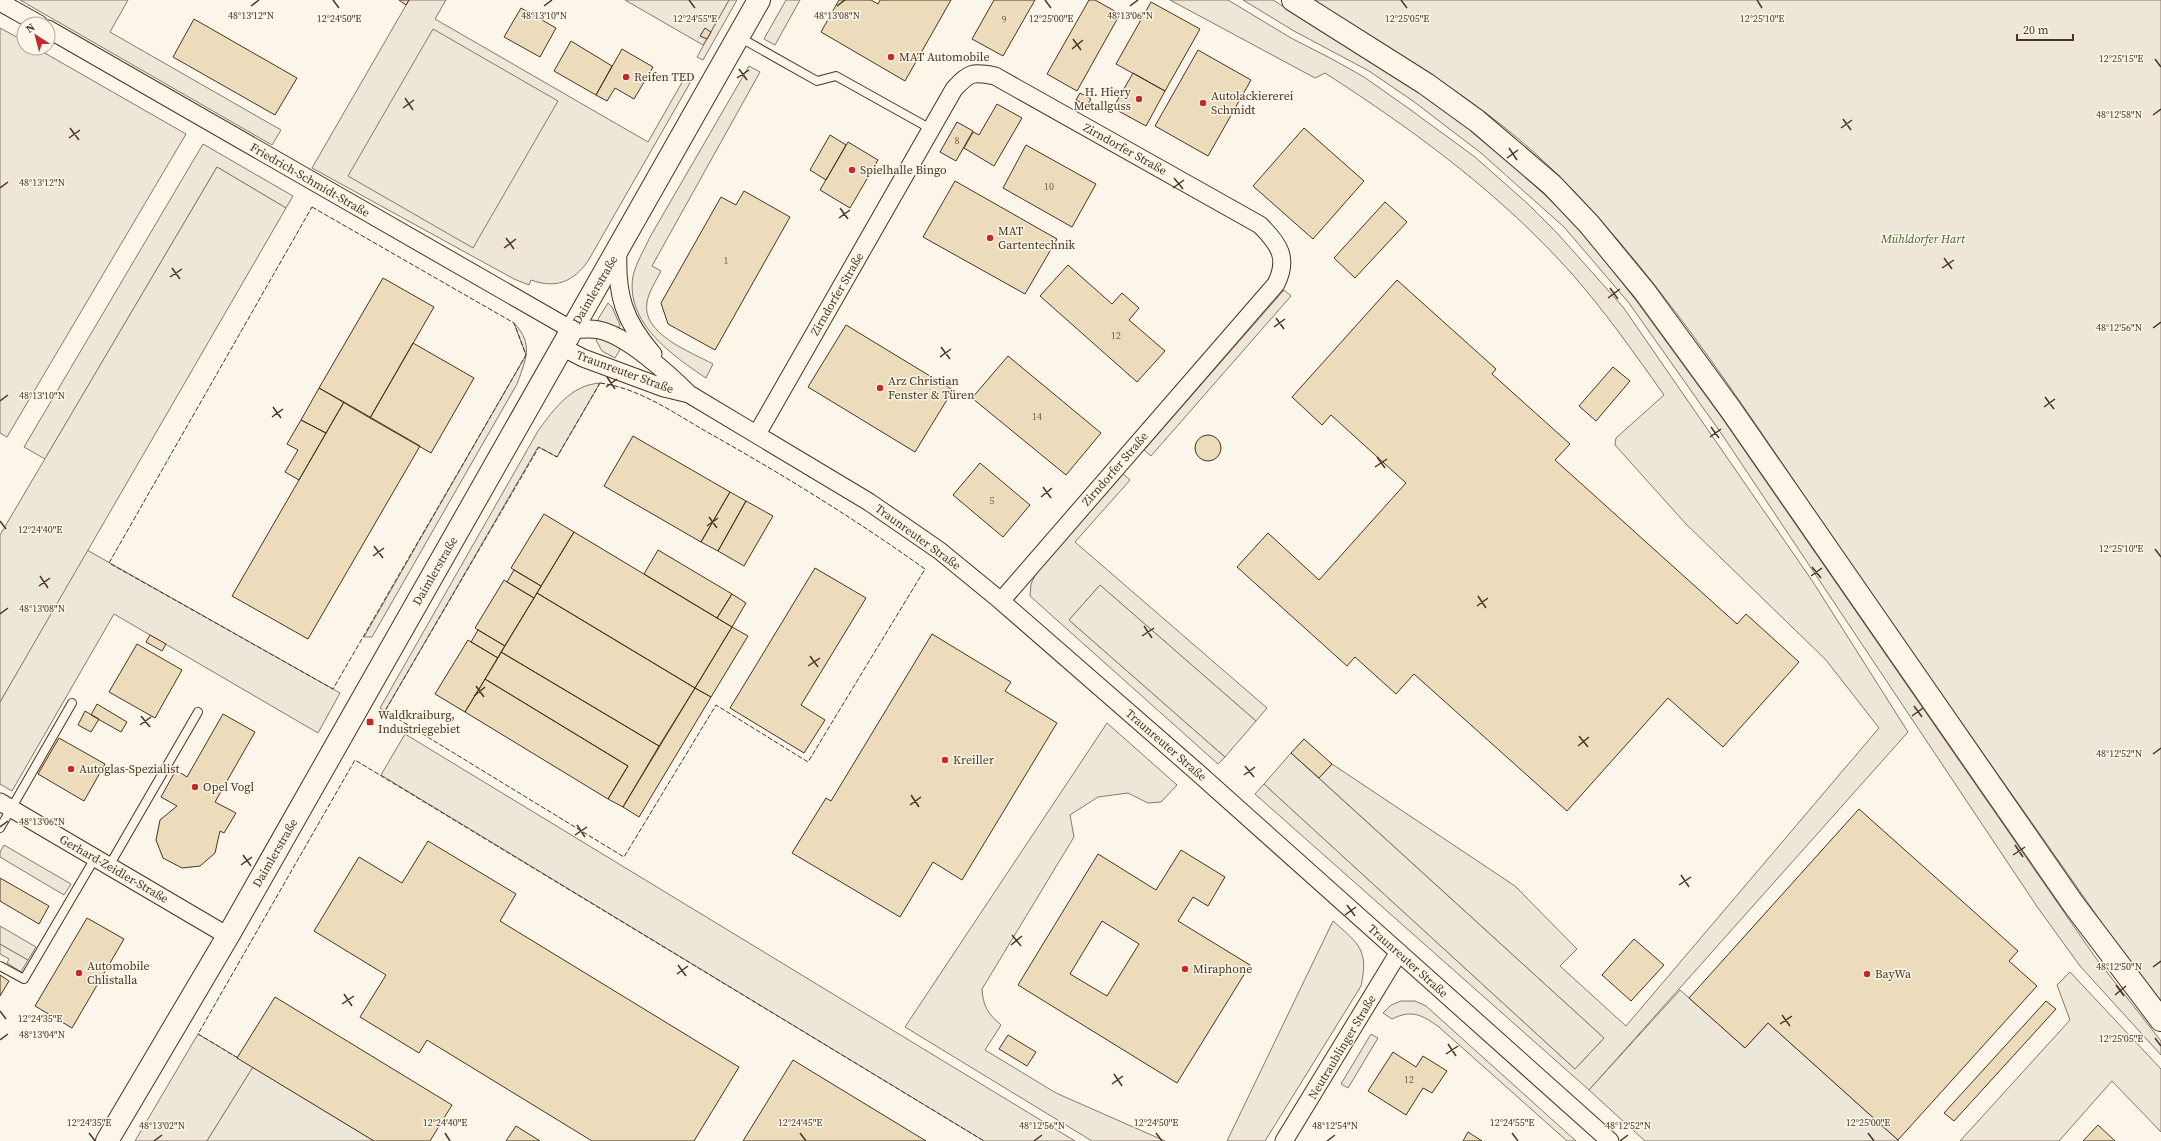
<svg xmlns="http://www.w3.org/2000/svg" width="2161" height="1141" font-family="'Source Serif 4',serif">
	<style>
		.green { fill: #ede6d9; stroke: #887966 }
		.parking { fill: #ede7d9; stroke: #887966 }
		.building { fill: #ecdcbc; stroke: #4a3520; fill-rule: evenodd }
		.lines { fill: none; stroke-linecap: round; stroke-linejoin: round }
		.lane-casing { stroke: #4a3520; stroke-width: 10 }
		.street-casing { stroke: #4a3520; stroke-width: 19 }
		.secondary-casing { stroke: #4a3520; stroke-width: 24 }
		.lane { stroke: #fbf6e9; stroke-width: 8 }
		.street { stroke: #fbf6e9; stroke-width: 17 }
		.secondary { stroke: #fbf6e9; stroke-width: 22 }
		.fence { stroke: #4a3520; stroke-width: 1; stroke-dasharray: 5 2; stroke-linecap: butt }
		.ticks { fill: none; stroke: #4a3520; stroke-width: 1.5 }
		.poi-dot { fill: #c62828; stroke: #fbf6e9; stroke-width: 1.5 }
		.labels { text-anchor: middle; stroke-width: 3; stroke-linejoin: round; paint-order: stroke }
		.number-label { font-size: 10px; fill: #725f47 }
		.poi-label { font-size: 12px; fill: #4a3520; stroke: #fbf6e9; text-anchor: start }
		.street-label { font-size: 12px; fill: #4a3520; stroke: #fbf6e9 }
		.park-label { font-size: 12px; font-style: italic; fill: #436837; stroke: #fbf6e9 }
		.ticks-label { font-size: 10px; text-anchor: middle; fill: #4a3520; stroke: #fbf6e9; stroke-width: 3; stroke-linejoin: round; paint-order: stroke }
	</style>
	<rect width="100%" height="100%" fill="#fbf6e9"/>
	<path class="green" d="M409 0H446L435 19 648 142 684 79 690 83 588 261C573 282 556 289 531 280L529 285 514 279 312 168Z
		M729 0H737L703 60 697 57Z
		M786 0H800L775 45 764 39Z
		M1170 0H1228L1291 38 1332 59 1364 77 1408 108 1475 157 1528 204 1557 233 1623 307 1813 582 1908 732 1589 1090 1255 794 1264 784 1575 1069 1604 1038 1319 778 1332 764 1515 886 1577 949 1560 966 1626 1026 1879 728 1826 660 1686 524 1615 445 1616 438 1664 395C1635 354 1606 313 1573 275 1501 194 1415 131 1325 73L1315 78Z
		M1243 0H1273L1420 93 1471 129 1518 169 1582 231 1635 299 1722 418 2095 957 2161 1041V1055L2080 966 2038 908 1723 436 1629 303 1564 227 1481 153 1413 101 1369 71 1294 31Z
		M1313 0H2161V1001L2125 956C2032 822 1937 689 1844 554 1756 427 1671 289 1561 178 1489 105 1399 54 1313 0Z
		M0 28 24 41V48H36L186 134 7 437 0 433Z
		M749 66 760 72 652 266 661 271C656 281 649 291 647 302 641 334 691 352 713 364L706 378C673 356 625 323 633 276 636 263 644 250 650 237Z
		M203 144 293 196 286 208 217 167 45 459 24 447Z
		M1284 290 1291 296 1151 456 1144 450Z
		M608 303 612 307 620 325 618 329 598 322V319Z
		M514 323C534 344 526 359 517 384L372 637H364L526 355Z
		M599 337 621 348 615 358 602 351 596 340Z
		M600 383 557 457 538 447 385 711 380 708 538 431C554 409 571 385 600 383Z
		M1123 474 1130 480 1075 542 1267 708 1256 721 1100 585 1069 620 1225 757 1218 764 1030 596 1031 584 1037 571Z
		M87 550 340 693 318 733 114 614 12 791 0 784V702Z
		M1107 723 1177 785 1161 802 1148 803 1128 793 1098 797 1070 815 1074 837 982 989C983 1006 988 1014 1001 1025L985 1050 1056 1093 1165 1141H1092L905 1027Z
		M1333 921C1359 944 1369 950 1361 986L1265 1141H1227Z
		M0 944 28 960 21 972 7 963 9 959 0 954Z
		M2070 972 2161 1069V1132L2112 1081 2059 1141H1960L2070 1020 2057 985Z
		M1401 1001H1415L1426 1006 1576 1141H1567L1439 1027C1422 1015 1412 1009 1392 1019L1383 1013 1391 1005Z
		M198 1034 253 1067 207 1141H135Z
		M1371 1034 1378 1038 1348 1088 1341 1084Z"/>
	<path class="parking" d="M20 0H128L110 32 281 130 272 145Z
		M625 0H729L703 45Z
		M433 29 558 101 473 248 348 176Z
		M217 167 286 208 0 702V535Z
		M1100 585 1256 721 1225 757 1069 620Z
		M405 734 1075 1141H984L381 775Z
		M1291 753 1604 1038 1575 1069 1264 784Z
		M4 845 71 884 64 895 0 857V852Z
		M0 926 36 947 28 960 0 944Z
		M1680 990 1745 1048 1768 1023 1899 1141H1645L1589 1090Z
		M253 1067 374 1141H207Z"/>
	<path class="building" d="M399 0H409L406 5Z
		M839 0H871L878 4 880 0H951L905 81 821 32Z
		M994 0H1035L1003 56 972 39Z
		M1089 0H1095L1120 14 1077 91 1047 74Z
		M1151 2 1200 29 1165 91 1116 64Z
		M521 8 556 28 540 57 504 37Z
		M194 19 297 78 275 115 173 57Z
		M705 28 711 32 707 39 700 36Z
		M571 41 612 66 596 95 554 71Z
		M622 49 653 67 634 99 615 88 607 101 596 95Z
		M1198 50 1251 80 1208 156 1155 126Z
		M1133 73 1165 91 1146 126 1113 108Z
		M1080 93 1091 99 1087 106 1076 100Z
		M997 104 1022 118 994 166 964 148 973 132 979 135Z
		M957 122 973 131 956 161 940 152Z
		M1304 128 1364 181 1313 239 1253 186Z
		M830 135 846 145 826 180 810 170Z
		M848 142 878 160 850 208 820 190Z
		M1026 145 1096 184 1072 227 1003 188Z
		M955 181 1057 239 1025 294 923 237Z
		M744 191 790 217 715 350 668 324 661 303 721 197 736 205Z
		M1385 202 1407 222 1355 278 1334 258Z
		M1068 265 1112 304 1122 293 1139 308 1129 320 1165 351 1137 382 1040 296Z
		M383 278 434 307 370 418 319 388Z
		M1397 280 1496 369 1492 374 1570 444 1555 460 1737 624 1746 614 1799 662 1723 747 1668 698 1567 811 1414 674 1396 694 1355 657 1347 666 1237 567 1268 533 1319 580 1406 483 1331 415 1322 425 1292 397Z
		M846 325 953 390 915 452 808 387Z
		M413 343 474 378 431 453 370 418Z
		M1008 356 1101 433 1066 475 972 398Z
		M1613 367 1630 381 1596 421 1579 406Z
		M319 388 344 402 326 433 301 420Z
		M344 402 420 446 308 639 232 596Z
		M301 420 326 433 299 480 285 472 298 450 287 444Z
		M1195 448a13 13 0 1 1 26 0a13 13 0 1 1-26 0Z
		M633 436 730 492 701 542 604 486Z
		M980 463 1030 505 1003 537 953 495Z
		M730 492 746 501 718 551 701 542Z
		M746 501 773 516 744 566 718 551Z
		M544 514 574 532 541 586 511 568Z
		M574 532 732 627 695 688 537 593Z
		M658 550 732 594 717 618 644 574Z
		M815 568 866 598 801 705 825 720 804 753 730 708Z
		M514 570 541 586 534 598 507 582Z
		M504 580 534 598 505 646 475 628Z
		M537 593 695 688 659 746 501 652Z
		M732 594 746 603 732 627 717 618Z
		M732 627 748 636 711 697 695 688Z
		M478 630 505 646 498 658 471 642Z
		M932 634 1011 682 1005 691 1057 723 962 880 933 862 900 917 792 853 826 798 831 801Z
		M150 635 166 644 162 651 146 642Z
		M468 640 498 658 465 712 435 694Z
		M137 644 182 670 155 718 109 692Z
		M501 652 659 746 623 807 608 799 628 766 485 679Z
		M485 679 628 766 608 799 465 712Z
		M695 688 711 697 639 817 623 807Z
		M97 704 127 722 121 732 91 715Z
		M85 711 99 719 91 732 78 725Z
		M223 714 255 732 215 802 236 813 224 833 220 831 215 853 200 866 182 868 163 858 156 840 160 820 177 806 161 797 176 770 187 777Z
		M59 738 105 764 84 801 38 774Z
		M1304 739 1332 764 1319 778 1291 753Z
		M1859 809 2018 951 2009 961 2037 986 1898 1140 1768 1023 1745 1048 1689 998Z
		M428 841 516 894 500 921 739 1067 694 1141H592L427 1040 419 1053 360 1017 386 975 314 931 359 857 402 883Z
		M1181 850 1225 877 1208 906 1193 897 1178 921 1250 965 1177 1083 1018 985 1098 854 1156 890ZM1102 921 1139 944 1107 996 1070 974Z
		M0 878 49 906 39 924 0 901Z
		M87 918 124 939 72 1028 35 1006Z
		M1634 939 1664 965 1631 1001 1602 975Z
		M0 975 9 981 0 996Z
		M275 997 452 1105 430 1141H374L237 1058Z
		M2046 1001 2056 1009 1954 1121 1944 1113Z
		M1008 1035 1036 1052 1027 1066 999 1049Z
		M1393 1052 1416 1067 1423 1056 1447 1071 1432 1093 1423 1088 1406 1115 1368 1091Z
		M793 1060 926 1141H743Z
		M2098 1125 2115 1141H2083Z
		M516 1126 540 1141H506Z
		M1468 1132 1482 1141H1463Z"/>
	<g class="lines">
		<g class="lane-casing">
			<path id="lane" d="M739 37 817 81 836 76 931 129
				M0 828 72 703
				M109 866 198 712
				M0 966 24 979 95 858"/>
		</g>
		<g class="street-casing">
			<path id="street" d="M0 2 39 24
				M48 29 572 330C581 329 590 328 599 330 626 335 670 375 689 394L869 502 940 551 1001 601 1196 771 1610 1141
				M618 251C616 295 624 321 653 354
				M562 347 583 358 664 388 689 394
				M757 434 954 89C969 73 972 71 995 76L1260 225C1279 244 1289 258 1276 284L1001 601
				M0 802 228 936
				M1284 1141 1399 952"/>
		</g>
		<g class="secondary-casing">
			<path id="secondary" d="M1293 0 1426 84 1477 121 1552 185 1589 224 1645 292 1731 410 2074 905 2161 1020
				M107 1141 228 936 759 0"/>
		</g>
		<use href="#lane" class="lane"/>
		<use href="#street" class="street"/>
		<use href="#secondary" class="secondary"/>
		<path class="fence" d="M312 207 514 323 526 355 333 689 109 563Z
			M600 383C639 388 674 413 707 432 782 474 855 519 925 569L808 762 716 705 624 857 385 711 539 447 557 457Z
			M238 1058 198 1034 355 760 984 1141"/>
	</g>
	<path class="ticks" d="M333 0 339 8M689 0 695 8M1045 0 1051 8M1401 0 1407 8M1757 0 1762 8M251 6 259 0M544 6 552 0M837 6 845 0M1130 6 1138 0M1073 39 1081 50M1072 49 1083 40M2155 59 2161 67M739 69 747 80M737 78 749 70M405 98 413 110M403 108 414 100M2153 115 2161 109M1843 119 1851 130M70 128 79 140M1841 128 1852 120M69 138 80 130M1509 148 1517 160M1507 158 1518 150M1174 178 1183 189M0 188 8 182M1173 188 1184 180M840 208 848 219M839 218 850 210M506 238 514 249M504 248 516 239M1944 258 1952 269M172 268 180 279M1942 268 1954 260M170 277 182 269M1610 288 1618 299M1608 298 1620 289M1276 318 1284 329M1274 327 1285 319M2153 328 2161 322M941 347 950 359M940 357 951 349M607 377 615 389M606 387 617 379M2045 397 2054 409M0 401 8 395M273 407 281 418M2044 407 2055 399M272 417 283 409M1711 427 1719 438M1710 437 1721 429M1377 457 1385 468M1375 467 1387 459M1043 487 1051 498M1041 497 1052 488M709 517 717 528M0 521 6 529M707 526 718 518M374 546 383 558M2155 549 2161 557M373 556 384 548M1812 567 1821 578M40 576 48 588M1811 576 1822 568M39 586 50 578M1478 596 1486 608M1477 606 1488 598M0 614 8 608M1144 626 1152 638M1142 636 1154 628M810 656 818 667M808 666 820 658M476 686 484 697M474 696 485 687M1914 706 1922 717M141 716 150 727M1912 716 1923 708M140 725 151 717M1579 736 1588 747M1578 746 1589 737M2153 754 2161 748M1245 766 1254 777M1244 775 1255 767M911 795 919 807M910 805 921 797M577 825 585 837M0 827 8 821M575 835 587 827M2015 845 2023 857M243 855 251 866M2013 855 2025 847M241 865 252 857M1681 875 1689 887M1679 885 1691 877M1347 905 1355 916M1345 915 1356 907M1012 935 1021 946M1011 945 1022 936M678 965 686 976M2153 967 2161 961M677 974 688 966M2116 985 2124 996M344 994 352 1006M2115 995 2126 986M342 1004 354 996M0 1011 6 1019M1782 1015 1790 1026M1780 1024 1792 1016M2155 1038 2161 1046M0 1040 8 1034M1448 1044 1456 1056M1446 1054 1458 1046M1114 1074 1122 1086M1112 1084 1123 1076M89 1133 95 1141M445 1133 450 1141M800 1133 806 1141M1156 1133 1162 1141M1512 1133 1518 1141M1868 1133 1874 1141M154 1141 162 1135M1034 1141 1042 1135M1327 1141 1335 1135M1620 1141 1628 1135"/>
	<g class="poi-dot">
		<circle cx="891" cy="57" r="4"/>
		<circle cx="626" cy="77" r="4"/>
		<circle cx="1139" cy="99" r="4"/>
		<circle cx="1203" cy="103" r="4"/>
		<circle cx="852" cy="170" r="4"/>
		<circle cx="990" cy="238" r="4"/>
		<circle cx="880" cy="388" r="4"/>
		<rect x="366" y="718" width="8" height="8" rx="2"/>
		<circle cx="945" cy="760" r="4"/>
		<circle cx="71" cy="769" r="4"/>
		<circle cx="195" cy="787" r="4"/>
		<circle cx="1185" cy="969" r="4"/>
		<circle cx="79" cy="973" r="4"/>
		<circle cx="1867" cy="974" r="4"/>
	</g>
	<g class="labels">
		<g class="number-label">
			<text x="1004" y="23">9</text>
			<text x="957" y="144">8</text>
			<text x="1049" y="190">10</text>
			<text x="726" y="264">1</text>
			<text x="1116" y="339">12</text>
			<text x="1037" y="420">14</text>
			<text x="992" y="504">5</text>
			<text x="1409" y="1083">12</text>
		</g>
		<g class="poi-label">
			<text x="899" y="61">MAT Automobile</text>
			<text x="634" y="81">Reifen TED</text>
			<text x="1131" y="96" text-anchor="end">H. Hiery<tspan x="1131" dy="14">Metallguss</tspan></text>
			<text x="1211" y="100">Autolackiererei<tspan x="1211" dy="14">Schmidt</tspan></text>
			<text x="860" y="174">Spielhalle Bingo</text>
			<text x="998" y="235">MAT<tspan x="998" dy="14">Gartentechnik</tspan></text>
			<text x="888" y="385">Arz Christian<tspan x="888" dy="14">Fenster &amp; Türen</tspan></text>
			<text x="378" y="719">Waldkraiburg,<tspan x="378" dy="14">Industriegebiet</tspan></text>
			<text x="953" y="764">Kreiller</text>
			<text x="79" y="773">Autoglas-Spezialist</text>
			<text x="203" y="791">Opel Vogl</text>
			<text x="87" y="970">Automobile<tspan x="87" dy="14">Chlistalla</tspan></text>
			<text x="1193" y="973">Miraphone</text>
			<text x="1875" y="978">BayWa</text>
		</g>
		<g class="street-label">
			<text transform="translate(1125 149) rotate(29)" y="4">Zirndorfer Straße</text>
			<text transform="translate(310 180) rotate(30)" y="4">Friedrich-Schmidt-Straße</text>
			<text transform="translate(595 290) rotate(-60)" y="4">Daimlerstraße</text>
			<text transform="translate(837 294) rotate(-60)" y="4">Zirndorfer Straße</text>
			<text transform="translate(625 372) rotate(20)" y="4">Traunreuter Straße</text>
			<text transform="translate(1115 469) rotate(-49)" y="4">Zirndorfer Straße</text>
			<text transform="translate(918 537) rotate(36)" y="4">Traunreuter Straße</text>
			<text transform="translate(435 571) rotate(-60)" y="4">Daimlerstraße</text>
			<text transform="translate(1166 745) rotate(41)" y="4">Traunreuter Straße</text>
			<text transform="translate(275 853) rotate(-60)" y="4">Daimlerstraße</text>
			<text transform="translate(114 869) rotate(30)" y="4">Gerhard-Zeidler-Straße</text>
			<text transform="translate(1408 961) rotate(42)" y="4">Traunreuter Straße</text>
			<text transform="translate(1342 1047) rotate(-59)" y="4">Neutraublinger Straße</text>
		</g>
		<g class="park-label">
			<text x="1923" y="243">Mühldorfer Hart</text>
		</g>
	</g>
	<g class="ticks-label">
		<text x="251" y="19">48°13'12"N</text>
		<text x="544" y="19">48°13'10"N</text>
		<text x="837" y="19">48°13'08"N</text>
		<text x="1130" y="19">48°13'06"N</text>
		<text x="339" y="22">12°24'50"E</text>
		<text x="695" y="22">12°24'55"E</text>
		<text x="1051" y="22">12°25'00"E</text>
		<text x="1407" y="22">12°25'05"E</text>
		<text x="1762" y="22">12°25'10"E</text>
		<text x="2121" y="62">12°25'15"E</text>
		<text x="2119" y="118">48°12'58"N</text>
		<text x="42" y="186">48°13'12"N</text>
		<text x="2119" y="331">48°12'56"N</text>
		<text x="42" y="399">48°13'10"N</text>
		<text x="40" y="533">12°24'40"E</text>
		<text x="2121" y="552">12°25'10"E</text>
		<text x="42" y="612">48°13'08"N</text>
		<text x="2119" y="757">48°12'52"N</text>
		<text x="42" y="825">48°13'06"N</text>
		<text x="2119" y="970">48°12'50"N</text>
		<text x="40" y="1022">12°24'35"E</text>
		<text x="42" y="1038">48°13'04"N</text>
		<text x="2121" y="1042">12°25'05"E</text>
		<text x="89" y="1126">12°24'35"E</text>
		<text x="445" y="1126">12°24'40"E</text>
		<text x="800" y="1126">12°24'45"E</text>
		<text x="1156" y="1126">12°24'50"E</text>
		<text x="1512" y="1126">12°24'55"E</text>
		<text x="1868" y="1126">12°25'00"E</text>
		<text x="162" y="1129">48°13'02"N</text>
		<text x="1042" y="1129">48°12'56"N</text>
		<text x="1335" y="1129">48°12'54"N</text>
		<text x="1628" y="1129">48°12'52"N</text>
	</g>
	<g transform="translate(36 36) rotate(324)"><circle r="19" fill="#fbf6e9" stroke="#b4a999"/>
	<path d="M0-3L7 15L0 10L-7 15Z" fill="#c62828"/>
	<text y="-6" font-size="11" font-weight="bold" text-anchor="middle" fill="#4a3520">N</text>
	</g>
	<path d="M2017 34v6h56v-6" fill="none" stroke="#4a3520" stroke-width="2"/>
	<text x="2023" y="34" font-size="12" fill="#4a3520" stroke="#fbf6e9" stroke-width="3" paint-order="stroke">20 m</text>
</svg>
